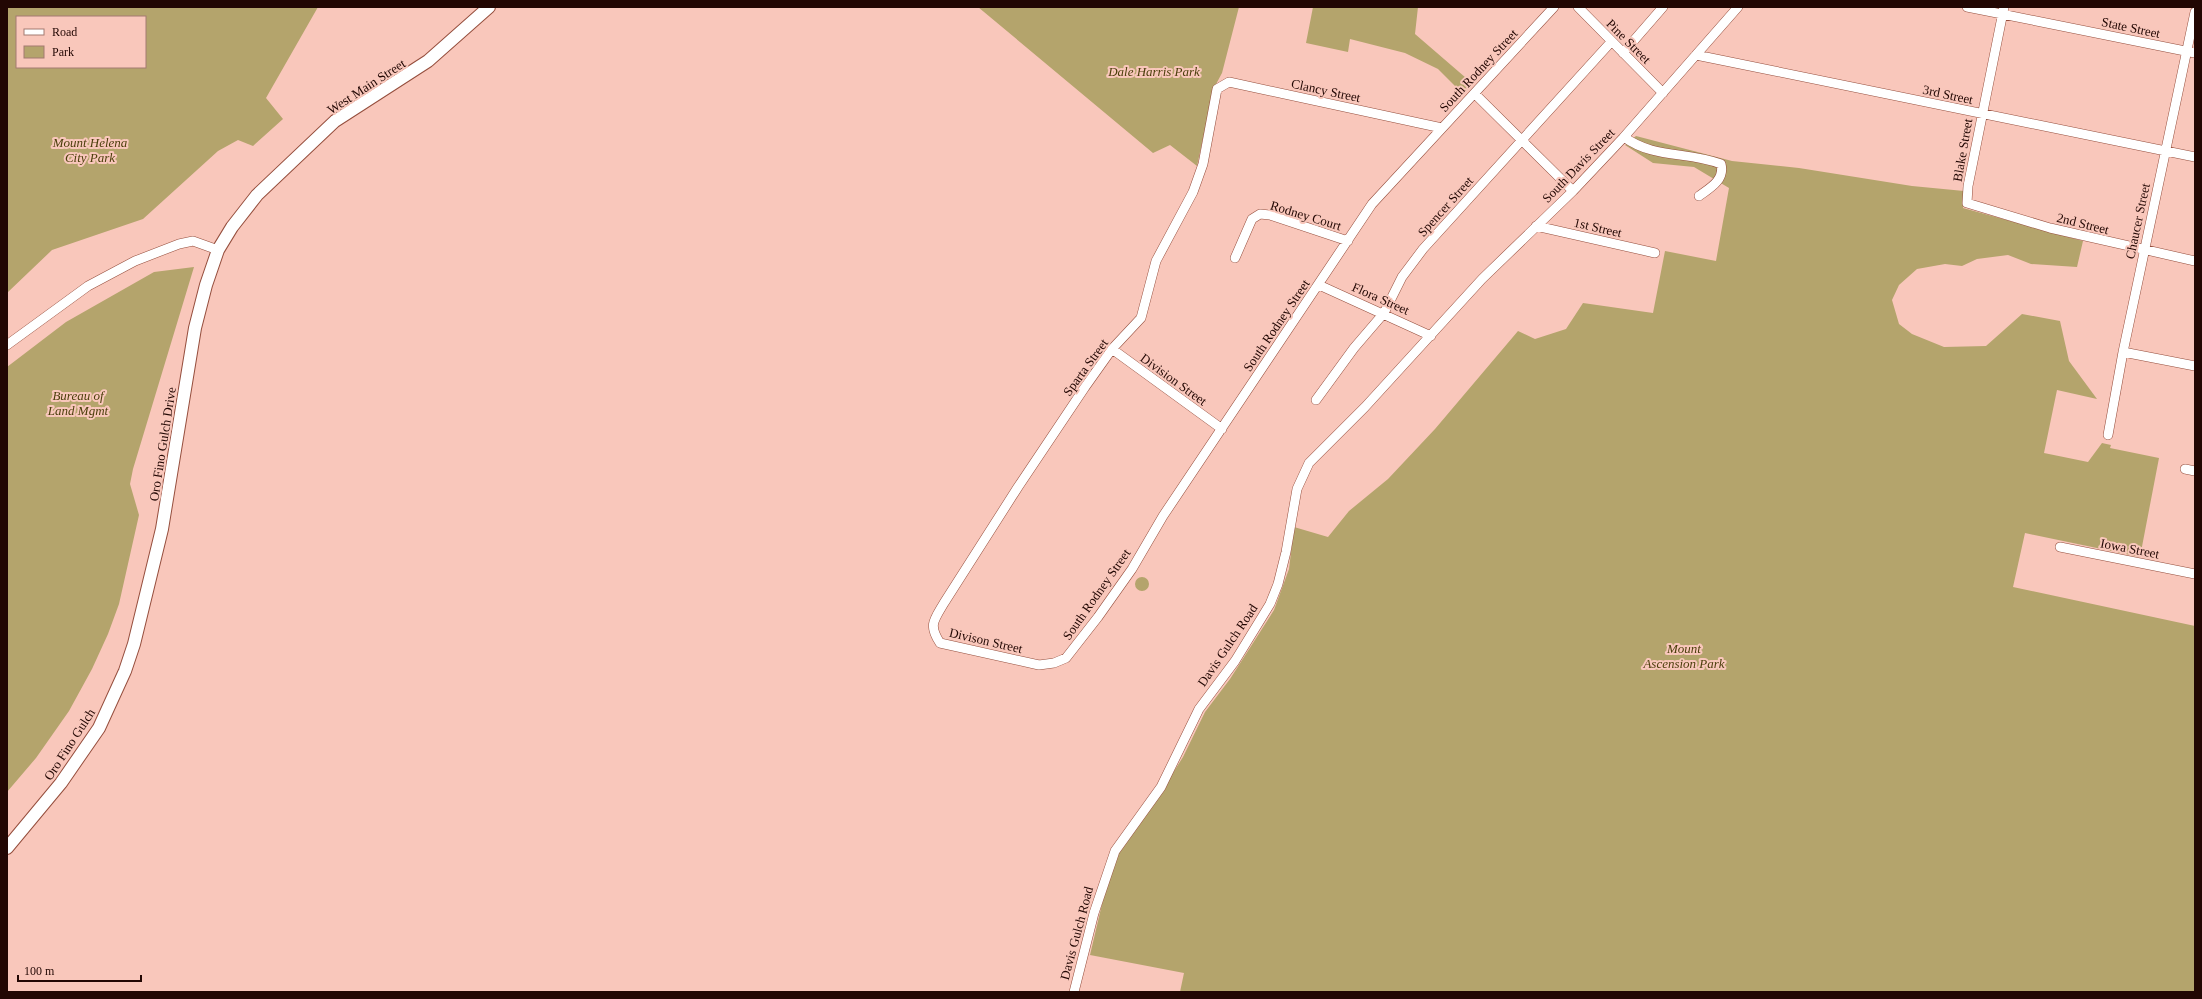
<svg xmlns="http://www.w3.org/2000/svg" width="2202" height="999" font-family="'Times New Roman',serif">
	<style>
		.green { fill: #b4a46c; fill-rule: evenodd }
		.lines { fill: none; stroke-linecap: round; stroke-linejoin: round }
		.minor-casing { stroke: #954e3d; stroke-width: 10 }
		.tertiary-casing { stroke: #954e3d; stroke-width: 14 }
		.minor { stroke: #fff; stroke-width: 9 }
		.tertiary { stroke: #fff; stroke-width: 12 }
		.labels { text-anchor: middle; stroke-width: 4; stroke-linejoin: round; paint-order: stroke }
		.street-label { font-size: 13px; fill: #220703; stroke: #f9c7bb }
		.park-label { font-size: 13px; font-style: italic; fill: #4b3e0b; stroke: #f9c7bb }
	</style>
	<rect width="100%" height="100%" fill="#f9c7bb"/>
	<path class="green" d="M7 7H318L266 98 283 119 253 146 238 140 218 151 143 219 52 250 7 293ZM17 17H145V67H17Z
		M978 7H1239L1222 73 1214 88 1197 166 1170 145 1153 153Z
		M1313 7H1418L1415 34 1473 84 1463 94 1438 69 1405 53 1350 39 1348 52 1306 43Z
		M1636 136 1732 161 1799 168 1912 186 1964 191 1963 208 2083 241 2077 267 2031 264 2008 255 1977 259 1962 266 1945 264 1917 269 1899 285 1892 300 1899 324 1912 334 1944 347 1986 346 2022 314 2060 321 2069 361 2097 399 2057 390 2044 453 2088 462 2102 443 2111 445 2110 448 2159 458 2140 557 2025 533 2013 587 2195 626V992H1180L1184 973 1090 955 1106 887 1118 852 1147 814 1183 757 1205 712 1230 679 1274 610 1289 569 1294 527 1328 537 1349 511 1388 479 1435 429 1518 331 1535 339 1566 329 1583 303 1653 313 1665 251 1716 261 1729 188 1694 167 1653 163 1625 145Z
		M194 267 133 469 130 484 139 515 119 604 108 634 92 669 69 711 36 758 7 792V367L66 322 154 272Z
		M1135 584a7 7 0 1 1 14 0a7 7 0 1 1-14 0Z"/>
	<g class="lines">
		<g class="minor-casing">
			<path id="minor" d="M1578 7 1663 93
				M1967 7 2195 53
				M2004 7 1968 186 1967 203 2050 228 2195 261
				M1623 53 1663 7
				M1696 55 2195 157
				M1475 94 1573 191
				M1442 128 1229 82 1217 89 1203 164 1193 192 1156 261 1141 318 1112 349 1085 387 1018 487 944 603C934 620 928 625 940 643L1039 665 1054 663 1066 658 1098 617 1132 569 1163 516 1372 204 1554 7
				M1624 137C1654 159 1687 151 1721 164 1725 180 1710 188 1699 196
				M1536 226 1655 253
				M1235 258 1252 219 1260 214 1270 215 1348 241
				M1319 285 1431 336
				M7 345 88 286 135 261 179 244 193 241 218 250
				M1112 349 1222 429
				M2123 352 2195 366
				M1316 400 1354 348 1384 313 1402 277 1423 249 1611 42
				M2108 435 2123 352 2195 12
				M2185 469 2195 471
				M2060 547 2195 574
				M1074 992 1094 913 1115 851 1161 787 1199 709 1235 661 1270 604 1278 584 1286 552 1297 489 1309 463 1365 407 1482 279 1573 191 1623 138 1738 7"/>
		</g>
		<g class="tertiary-casing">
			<path id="tertiary" d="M7 848 61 783 99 728 125 671 134 644 162 529 195 328 206 285 218 250 232 227 257 195 335 121 428 61 489 7"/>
		</g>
		<use href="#minor" class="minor"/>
		<use href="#tertiary" class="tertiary"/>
	</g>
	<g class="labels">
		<g class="street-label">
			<text transform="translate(2131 27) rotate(12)" y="5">State Street</text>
			<text transform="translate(1629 41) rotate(45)" y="5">Pine Street</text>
			<text transform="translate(1478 70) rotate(-47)" y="5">South Rodney Street</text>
			<text transform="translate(366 86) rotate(-33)" y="5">West Main Street</text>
			<text transform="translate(1326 90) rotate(12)" y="5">Clancy Street</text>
			<text transform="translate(1948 94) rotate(12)" y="5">3rd Street</text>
			<text transform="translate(1962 150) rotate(-80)" y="5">Blake Street</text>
			<text transform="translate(1578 165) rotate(-46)" y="5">South Davis Street</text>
			<text transform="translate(1445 206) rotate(-48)" y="5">Spencer Street</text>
			<text transform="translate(1306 215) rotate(17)" y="5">Rodney Court</text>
			<text transform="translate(2137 221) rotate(-78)" y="5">Chaucer Street</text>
			<text transform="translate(2083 223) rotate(14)" y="5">2nd Street</text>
			<text transform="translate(1598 227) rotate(13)" y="5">1st Street</text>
			<text transform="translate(1381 298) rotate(24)" y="5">Flora Street</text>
			<text transform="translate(1276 325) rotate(-56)" y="5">South Rodney Street</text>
			<text transform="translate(1085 367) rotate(-54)" y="5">Sparta Street</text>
			<text transform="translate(1174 379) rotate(36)" y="5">Division Street</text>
			<text transform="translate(162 444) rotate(-81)" y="5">Oro Fino Gulch Drive</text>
			<text transform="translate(2130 548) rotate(11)" y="5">Iowa Street</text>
			<text transform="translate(1096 594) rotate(-55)" y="5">South Rodney Street</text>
			<text transform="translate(986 640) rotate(13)" y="5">Divison Street</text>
			<text transform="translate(1227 645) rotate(-56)" y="5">Davis Gulch Road</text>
			<text transform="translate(69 744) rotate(-57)" y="5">Oro Fino Gulch</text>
			<text transform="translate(1076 933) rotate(-75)" y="5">Davis Gulch Road</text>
		</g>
		<g class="park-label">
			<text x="1154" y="76">Dale Harris Park</text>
			<text x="90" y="147">Mount Helena<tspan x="90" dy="15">City Park</tspan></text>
			<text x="78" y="400">Bureau of<tspan x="78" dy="15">Land Mgmt</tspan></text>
			<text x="1684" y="653">Mount<tspan x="1684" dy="15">Ascension Park</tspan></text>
		</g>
	</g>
	<rect width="2202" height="999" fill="none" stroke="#220703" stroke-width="16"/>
	<rect x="16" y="16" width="130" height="52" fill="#f9c7bb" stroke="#a37a71"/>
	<rect x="24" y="29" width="20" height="6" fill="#ffffff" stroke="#a37a71"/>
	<text x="52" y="36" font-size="12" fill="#220703">Road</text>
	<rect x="24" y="46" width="20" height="12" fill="#b4a46c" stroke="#a37a71"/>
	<text x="52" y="56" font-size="12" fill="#220703">Park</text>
	<path d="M18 975v6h123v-6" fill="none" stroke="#220703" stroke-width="2"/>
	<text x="24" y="975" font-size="12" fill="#220703" stroke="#f9c7bb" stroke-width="3" paint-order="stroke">100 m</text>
</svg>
